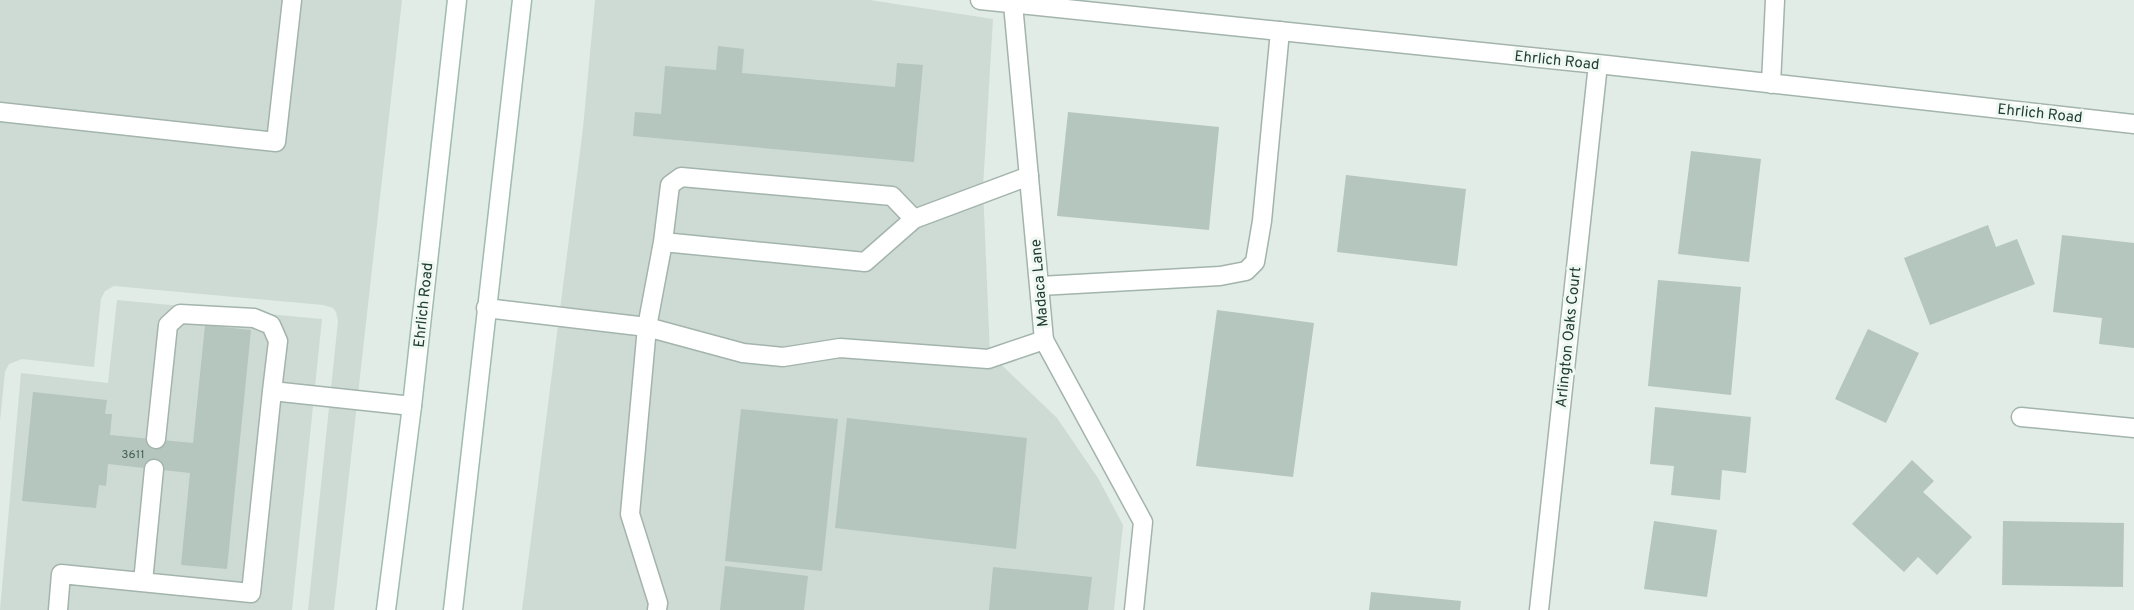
<svg xmlns="http://www.w3.org/2000/svg" width="2134" height="610" font-family="Overpass,sans-serif">
	<style>
		.built { fill: #cedbd4 }
		.building { fill: #b5c6be }
		.lines { fill: none; stroke-linecap: round; stroke-linejoin: round }
		.service-casing { stroke: #a3b4ac; stroke-width: 21 }
		.minor-casing { stroke: #a3b4ac; stroke-width: 21 }
		.secondary-casing { stroke: #a0bbaf; stroke-width: 21 }
		.service { stroke: #fff; stroke-width: 18 }
		.minor { stroke: #fff; stroke-width: 18 }
		.secondary { stroke: #fff; stroke-width: 18 }
		.labels { text-anchor: middle; stroke-width: 6; stroke-linejoin: round; paint-order: stroke }
		.number-label { font-size: 12px; fill: #455f55 }
		.street-label { font-size: 15px; fill: #203d32; stroke: #f0f8f3 }
	</style>
	<rect width="100%" height="100%" fill="#e0ece5"/>
	<path class="built" d="M0 0H402L334 610H308L338 321 336 312 333 308 323 305 114 286 105 291 101 299 94 367 22 359 9 364 5 372 0 421Z
		M595 0H870L993 19 983 188 990 354 1057 418 1098 478 1123 525 1114 610H522L583 128Z
		M117 300 322 319 292 610H0L21 373 108 383Z"/>
	<path class="building" d="M718 46 744 49 742 73 895 87 897 63 923 65 914 162 633 136 635 112 661 114 665 66 716 70Z
		M1068 112 1219 127 1209 230 1057 216Z
		M1691 151 1761 159 1749 262 1678 254Z
		M1346 175 1466 189 1457 266 1337 252Z
		M1988 225 1996 247 2017 239 2035 284 1930 325 1904 258Z
		M2062 235 2134 243V348L2099 344 2102 318 2053 312Z
		M1658 280 1741 287 1731 395 1648 386Z
		M1217 310 1314 323 1293 477 1196 466Z
		M205 325 251 330 227 569 181 565 190 473 108 464 106 486 99 485 96 508 22 501 33 392 107 400 105 414H112L110 435 193 443Z
		M1868 329 1919 353 1886 423 1835 399Z
		M1655 407 1751 417 1746 473 1722 470 1720 500 1671 495 1674 466 1650 464Z
		M741 409 838 419 822 571 725 561Z
		M847 418 1027 438 1016 549 835 528Z
		M1912 460 1934 481 1923 492 1972 537 1937 575 1918 557 1904 572 1852 524Z
		M1654 521 1717 530 1707 597 1644 589Z
		M2003 521 2124 523 2123 587 2002 585Z
		M725 566 808 576 804 610H720Z
		M993 567 1092 577 1088 610H989Z
		M1371 592 1461 601 1460 610H1369Z"/>
	<g class="lines">
		<g class="service-casing">
			<path id="service" d="M0 112 276 142 292 0
				M663 242 670 185 681 177 892 196 914 219
				M1040 286 1220 276 1246 271 1255 262 1262 221 1280 31
				M486 308 647 327 743 353 783 357 840 348 988 359 1044 340
				M156 439 168 325 180 314 254 318 271 325 278 341 272 391
				M143 582 154 469
				M58 610 61 574 251 593 272 391 412 406
				M657 610 658 603 630 514 647 327 663 242 865 262 914 219 1029 176"/>
		</g>
		<g class="minor-casing">
			<path id="minor" d="M980 0 1598 64 2134 124
				M1013 4 1044 340 1143 522 1134 610
				M1771 84 1775 0
				M2021 417 2134 428
				M1539 610 1598 64"/>
		</g>
		<g class="secondary-casing">
			<path id="secondary" d="M386 610 412 406 457 0
				M453 610 522 0"/>
		</g>
		<use href="#service" class="service"/>
		<use href="#minor" class="minor"/>
		<use href="#secondary" class="secondary"/>
	</g>
	<g class="labels">
		<g class="number-label">
			<text x="133" y="458">3611</text>
		</g>
		<g class="street-label">
			<text transform="translate(1557 60) rotate(6)" y="5">Ehrlich Road</text>
			<text transform="translate(2040 113) rotate(6)" y="5">Ehrlich Road</text>
			<text transform="translate(1039 283) rotate(-95)" y="5">Madaca Lane</text>
			<text transform="translate(423 305) rotate(-84)" y="5">Ehrlich Road</text>
			<text transform="translate(1568 337) rotate(-84)" y="5">Arlington Oaks Court</text>
		</g>
	</g>
</svg>
